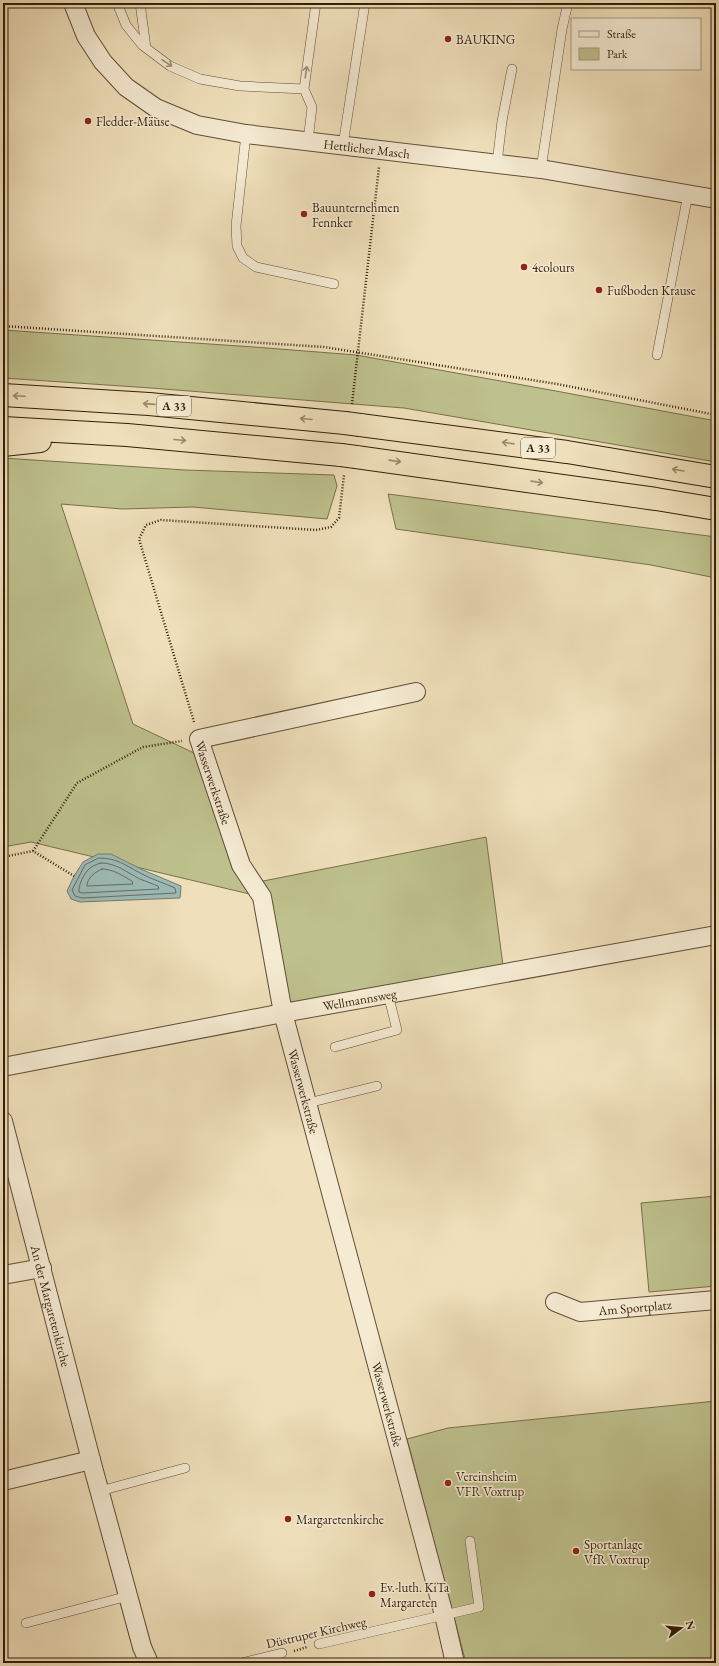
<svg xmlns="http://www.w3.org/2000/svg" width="719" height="1666" font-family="'EB Garamond',serif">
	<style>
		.green { fill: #bec18d; stroke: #78704b }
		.water { fill: #9cbbb7; stroke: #727c71 }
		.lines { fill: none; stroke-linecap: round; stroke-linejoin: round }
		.shore { stroke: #686c60; stroke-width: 1 }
		.lane-casing { stroke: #624e36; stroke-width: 10 }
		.street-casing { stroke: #624e36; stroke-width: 20 }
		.highway-casing { stroke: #331e09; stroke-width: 24 }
		.path { stroke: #331e09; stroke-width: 2.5; stroke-dasharray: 1 2; stroke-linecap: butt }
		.lane { stroke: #f5ebd3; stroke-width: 9 }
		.street { stroke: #f5ebd3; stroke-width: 18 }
		.highway { stroke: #efe0bb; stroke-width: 22 }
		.highway-bridge-casing { stroke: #331e09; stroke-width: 24; stroke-linecap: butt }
		.highway-bridge { stroke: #efe0bb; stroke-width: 22 }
		.oneway { stroke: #9e8f78 }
		.oneway2 { stroke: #9a896b }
		.poi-dot { fill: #8f2418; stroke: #f5ebd3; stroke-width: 1.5 }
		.labels { text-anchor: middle; stroke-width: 3; stroke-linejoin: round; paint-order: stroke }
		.shield { fill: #f5ebd3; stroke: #6d5c46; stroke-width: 1 }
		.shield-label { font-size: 12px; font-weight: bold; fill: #331e09 }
		.poi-label { font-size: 13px; fill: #331e09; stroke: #f5ebd3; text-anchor: start }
		.street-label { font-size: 13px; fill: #331e09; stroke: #f5ebd3 }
	</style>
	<rect width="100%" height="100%" fill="#efe0bb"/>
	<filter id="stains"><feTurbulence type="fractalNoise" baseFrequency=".005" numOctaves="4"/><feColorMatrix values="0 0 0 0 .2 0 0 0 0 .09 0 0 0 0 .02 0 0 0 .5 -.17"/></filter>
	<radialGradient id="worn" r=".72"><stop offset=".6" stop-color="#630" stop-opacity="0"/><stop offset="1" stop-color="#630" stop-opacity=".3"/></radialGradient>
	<path class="green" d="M3 330 254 347 356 355 556 391 716 421V462L404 408 151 388 3 378Z
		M3 458 185 470 334 475 337 486 327 519 193 507 122 509 61 504 133 724 194 753 241 865 253 883 486 837 504 973 283 1013 262 897 31 842 3 847Z
		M388 494 716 537V578L651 565 396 529Z
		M716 1196V1286L649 1292 641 1203Z
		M716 1401V1663H466L407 1439 448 1428Z"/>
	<path class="water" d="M98 854H111L143 870 181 886 180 898 80 902 71 899 67 891 74 876 83 862Z"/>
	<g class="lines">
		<path class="shore" d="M99 858C117 858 125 865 140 873 151 879 164 883 175 888L176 893 82 898 75 896 72 890 85 865Z
			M101 863C116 863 126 872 140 879 146 881 152 884 158 886L159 889 82 893 79 892C78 886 84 873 89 869 92 866 97 864 101 863Z
			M102 869C113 869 123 876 132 881L133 884 87 886C87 878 95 872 102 869Z"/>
		<g class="lane-casing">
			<path id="lane" d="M117 3 126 25 142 45 170 66 200 79 240 86 304 89 316 3
				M140 3 146 48
				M304 89 312 107 308 141
				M246 134 236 226 237 246 243 258 256 267 334 284
				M343 145 365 3
				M497 163 502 121 512 69
				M541 169 562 29 568 3
				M657 355 688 194
				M335 1047 397 1030 388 994
				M308 1103 377 1086
				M100 1491 185 1468
				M26 1623 128 1596
				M319 1644 479 1607 470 1541
				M241 1663 282 1653"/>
		</g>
		<g class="street-casing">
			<g id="street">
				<path id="s1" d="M73 3 86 36 103 62 126 87 156 108 197 125 246 134 541 169 716 199"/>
				<path id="s2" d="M416 692 199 739 241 865 262 897 283 1013 444 1615 455 1663"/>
				<path id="s3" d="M3 1067 283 1013 716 935"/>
				<path id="s4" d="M3 1121 91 1460 142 1647 149 1663"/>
				<path d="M3 1275 42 1268"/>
				<path id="s5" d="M555 1302 580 1312 716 1300"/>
				<path d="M3 1481 91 1460"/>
			</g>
		</g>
		<g class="highway-casing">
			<path id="highway" d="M3 395 149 404 345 423
				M360 425 567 452 716 477
				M3 428 127 435 341 455
				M3 445 40 441
				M356 457 656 499 716 509"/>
		</g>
		<path class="path" d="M3 326 324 347 557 384 716 415
			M352 404 379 167
			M194 722 139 539 146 525 161 520 316 530 331 527 339 518 344 475
			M33 851 77 783 143 747 182 741
			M3 857 33 851 74 876
			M294 1651 307 1647"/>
		<use href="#lane" class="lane"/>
		<use href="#street" class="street"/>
		<use href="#highway" class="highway"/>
		<g class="highway-bridge-casing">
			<path id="highway-bridge" d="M345 423 360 425
				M341 455 356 457"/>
		</g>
		<use href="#highway-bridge" class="highway-bridge"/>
	</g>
	<defs><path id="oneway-shaft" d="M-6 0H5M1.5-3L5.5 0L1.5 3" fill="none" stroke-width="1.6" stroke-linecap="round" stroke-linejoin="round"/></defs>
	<g class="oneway">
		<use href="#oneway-shaft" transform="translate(167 63) rotate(34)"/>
		<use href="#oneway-shaft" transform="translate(306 72) rotate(-82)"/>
	</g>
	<g class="oneway2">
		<use href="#oneway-shaft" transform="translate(19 396) rotate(-177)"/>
		<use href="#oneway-shaft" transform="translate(149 404) rotate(-176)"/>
		<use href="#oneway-shaft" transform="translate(306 419) rotate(-175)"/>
		<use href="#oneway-shaft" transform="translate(180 440) rotate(5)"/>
		<use href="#oneway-shaft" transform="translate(508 443) rotate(-172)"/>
		<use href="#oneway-shaft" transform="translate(395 461) rotate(8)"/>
		<use href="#oneway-shaft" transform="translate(678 470) rotate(-170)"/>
		<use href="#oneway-shaft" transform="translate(537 482) rotate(8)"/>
	</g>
	<g class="poi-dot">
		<circle cx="448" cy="39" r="4"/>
		<circle cx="88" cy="121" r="4"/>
		<circle cx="304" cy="214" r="4"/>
		<circle cx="524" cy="267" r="4"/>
		<circle cx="599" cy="290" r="4"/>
		<circle cx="448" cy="1483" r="4"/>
		<circle cx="288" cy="1519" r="4"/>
		<circle cx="576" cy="1551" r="4"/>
		<circle cx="372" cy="1594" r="4"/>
	</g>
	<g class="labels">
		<g class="shield">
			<rect x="157" y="396" width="34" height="20" rx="3"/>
			<rect x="521" y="438" width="34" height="20" rx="3"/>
		</g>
		<g class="shield-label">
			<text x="174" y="410">A 33</text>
			<text x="538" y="452">A 33</text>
		</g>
		<g class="poi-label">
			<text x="456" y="44">BAUKING</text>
			<text x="96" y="126">Fledder-Mäuse</text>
			<text x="312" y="212">Bauunternehmen<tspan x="312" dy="15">Fennker</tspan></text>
			<text x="532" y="272">4colours</text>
			<text x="607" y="295">Fußboden Krause</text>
			<text x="456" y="1481">Vereinsheim<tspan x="456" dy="15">VFR Voxtrup</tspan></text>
			<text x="296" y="1524">Margaretenkirche</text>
			<text x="584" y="1549">Sportanlage<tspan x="584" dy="15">VfR Voxtrup</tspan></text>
			<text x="380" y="1592">Ev.-luth. KiTa<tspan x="380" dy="15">Margareten</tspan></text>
		</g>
		<g class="street-label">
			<text dy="5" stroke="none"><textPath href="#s1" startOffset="353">Hettlicher Masch</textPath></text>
			<text dy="5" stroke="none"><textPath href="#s2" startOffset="268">Wasserwerkstraße</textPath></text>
			<text dy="5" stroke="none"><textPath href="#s3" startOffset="363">Wellmannsweg</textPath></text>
			<text dy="5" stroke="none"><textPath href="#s2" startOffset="592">Wasserwerkstraße</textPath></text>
			<text dy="5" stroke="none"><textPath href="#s4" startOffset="191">An der Margaretenkirche</textPath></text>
			<text dy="5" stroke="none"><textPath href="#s5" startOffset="82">Am Sportplatz</textPath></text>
			<text dy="5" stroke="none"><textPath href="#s2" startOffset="916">Wasserwerkstraße</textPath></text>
			<text transform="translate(316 1632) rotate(-13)" y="5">Düstruper Kirchweg</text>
		</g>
	</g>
	<rect width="719" height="1666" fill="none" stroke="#efe0bb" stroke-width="16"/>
	<rect x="4" y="4" width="711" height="1658" fill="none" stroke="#331e09" stroke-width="2"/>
	<rect x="8" y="8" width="703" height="1650" fill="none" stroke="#331e09"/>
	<rect x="571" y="18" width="130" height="52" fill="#f5ebd3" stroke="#a79982"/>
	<rect x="579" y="31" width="20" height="6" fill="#f5ebd3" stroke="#a79982"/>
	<text x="607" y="38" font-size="12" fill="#331e09">Straße</text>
	<rect x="579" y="48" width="20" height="12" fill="#bec18d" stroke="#a79982"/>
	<text x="607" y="58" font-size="12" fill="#331e09">Park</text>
	<g transform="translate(681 1628) rotate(74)" stroke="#f5ebd3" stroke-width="3" paint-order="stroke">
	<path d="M0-3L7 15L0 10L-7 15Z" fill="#331e09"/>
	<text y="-6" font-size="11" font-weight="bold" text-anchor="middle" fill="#331e09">N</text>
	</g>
	<rect width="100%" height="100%" filter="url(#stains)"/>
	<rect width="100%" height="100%" fill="url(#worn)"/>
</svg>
